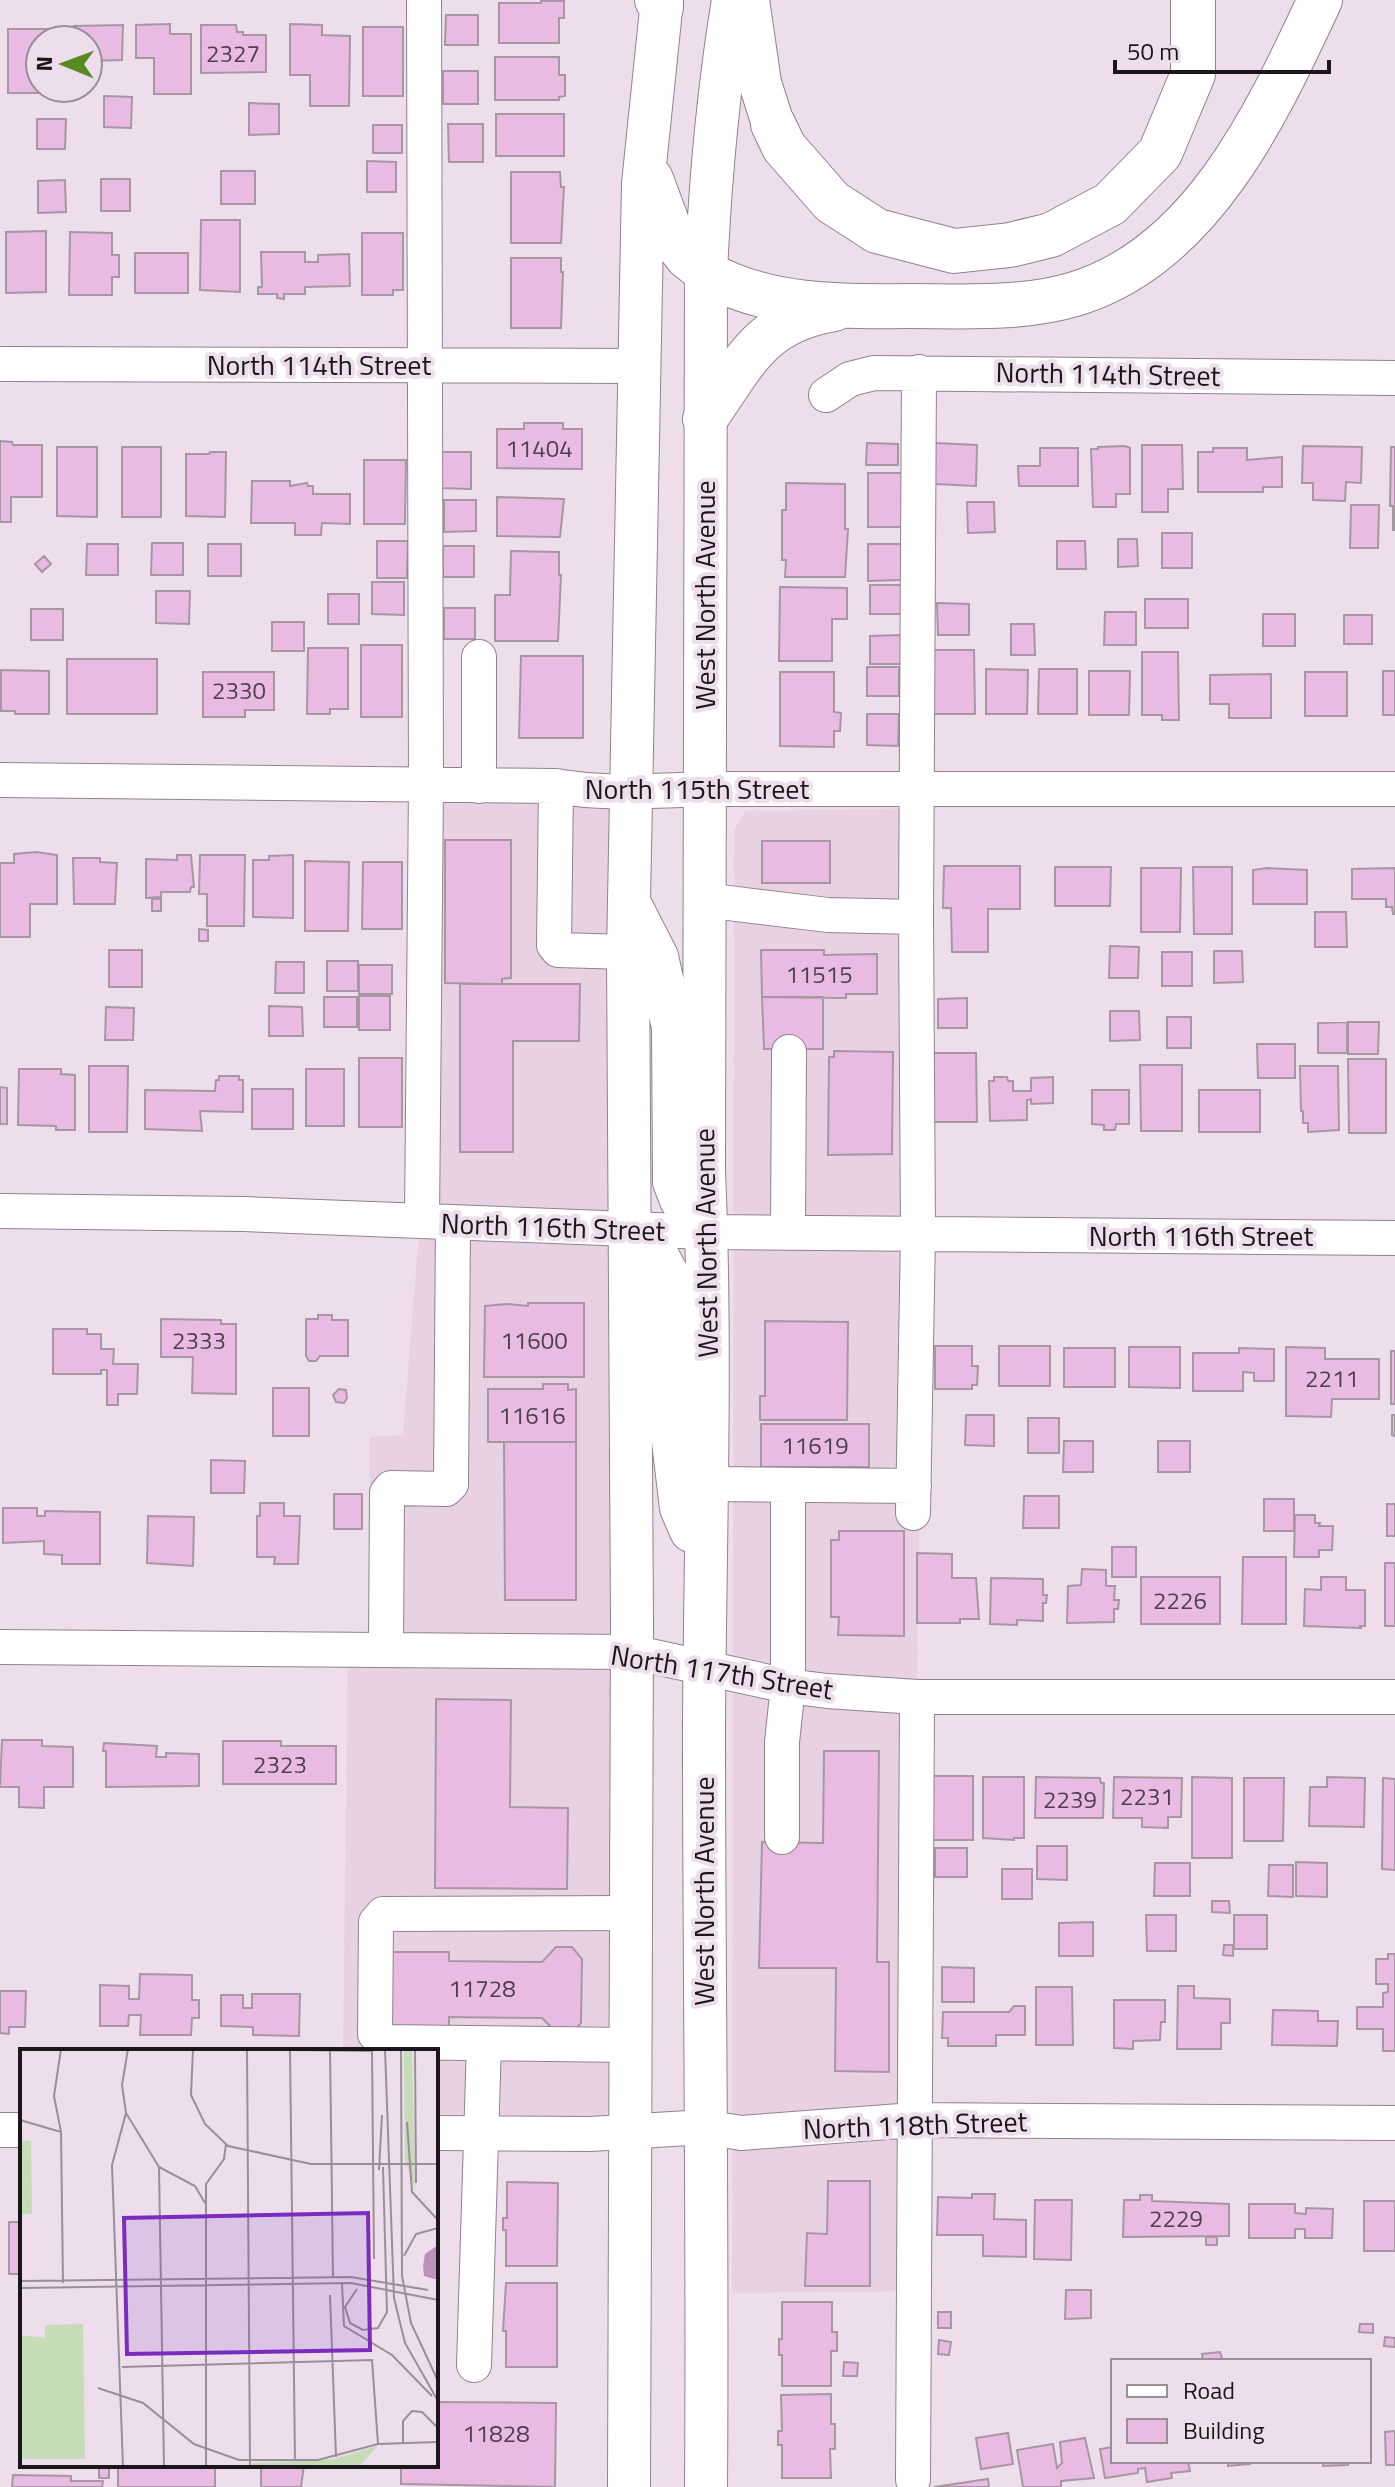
<svg xmlns="http://www.w3.org/2000/svg" width="1395" height="2487" font-family="'Titillium Web',sans-serif">
	<style>
		.built { fill: #e7d1e3 }
		.building { fill: #e9bbe3; stroke: #a697a3; stroke-width: 2 }
		.lines { fill: none; stroke-linecap: round; stroke-linejoin: round }
		.minor-casing { stroke: #91828f; stroke-width: 36 }
		.major-casing { stroke: #91828f; stroke-width: 44 }
		.highway-casing { stroke: #91828f; stroke-width: 46 }
		.minor { stroke: #fff; stroke-width: 34 }
		.major { stroke: #fff; stroke-width: 42 }
		.highway { stroke: #fff; stroke-width: 44 }
		.labels { text-anchor: middle; stroke-width: 8; stroke-linejoin: round; paint-order: stroke }
		.number-label { font-size: 24px; fill: #4e3f4d }
		.street-label { font-size: 28px; fill: #1b161b; stroke: #eedeeb }
		.inset-road { fill: none; stroke: #9a8e98; stroke-width: 2 }
		.view { fill: #7b2cbf; fill-opacity: 0.15; stroke: #7b2cbf; stroke-width: 4 }
		.inset-edge { fill: none; stroke: #1b161b; stroke-width: 4 }
	</style>
	<rect width="100%" height="100%" fill="#eedeeb"/>
	<path class="built" d="M426 785 630 792V2045L605 2117 436 2114V2051H343L348 1649H370V1437L403 1435 423 1182Z
		M929 808 917 1687 914 2291 732 2293 734 830 746 811Z"/>
	<path class="building" d="M541 1H564V18H559V43H499V3H541Z
		M446 15H478V45H445Z
		M170 24V34H191V94H154V58H136V25Z
		M290 24 322 25V35L350 36 349 106H310V75H290Z
		M123 25 122 60 88 61V40H74V26Z
		M201 25H236L237 32H243V35H266V72L201 73Z
		M363 27H403V96H363Z
		M8 29H50V40H40V88H50V93H8Z
		M495 57H559V75H565V96L559 97V100H495Z
		M443 71H478V104H443Z
		M104 96 132 97 131 128 104 127Z
		M249 103 279 104V134L249 135Z
		M496 114H564V156H496Z
		M37 119H66L65 149H37Z
		M448 124H483V162H449Z
		M373 125H402V153H373Z
		M367 161 396 162V192H367Z
		M221 171H255V204H221Z
		M511 172H560L561 187H564L561 243H511Z
		M101 179H130V211H101Z
		M65 180 66 212 38 213V181Z
		M201 220H240V292L200 290Z
		M46 231V292L6 293V232Z
		M70 232 112 233V255H119V277H112V295H69Z
		M362 233H403V290H393V295H362Z
		M261 252H305V262H318V255L349 254 350 286 305 287V294H284V299L277 298V294H258V287H262Z
		M135 253H188V293H135Z
		M511 258H561V272H563L561 328H511Z
		M524 423H563V429H582V469L497 468V429H524Z
		M0 441 12 442 13 445H42V497H11V522H0Z
		M867 443 898 444V465H866Z
		M935 443 977 445 976 486 935 484Z
		M1142 445H1182L1183 489H1168V512H1142Z
		M1125 446 1130 448V494H1116V507H1093L1091 449H1098V447Z
		M1303 446 1362 447 1361 483 1346 482 1345 501 1313 500V483H1302Z
		M57 447H97V517L57 516Z
		M122 447H161V517H122Z
		M1391 447H1395V530H1393V506H1390Z
		M1040 448H1078V486H1019L1018 466H1040Z
		M1213 448H1247V460L1282 457V487H1263V492H1198V452H1213Z
		M210 452H226L225 517 186 516V454H209Z
		M440 452H471V489L439 488Z
		M364 460H406L405 524H364Z
		M868 473H903V527H868Z
		M252 481H290V486L307 483 308 486H313V494H350V524L322 523 321 535H295V523H251Z
		M786 483 845 484V529H848L845 577H785L786 560H782V510H786Z
		M497 497 564 499 560 537 497 536Z
		M444 500H476V531L444 532Z
		M967 502H994L995 532 968 533Z
		M1351 505H1379L1378 548H1350Z
		M1162 533H1192V568H1162Z
		M1118 539H1137L1138 566 1118 567Z
		M377 541H408L407 578H377Z
		M1057 541H1085L1086 569H1057Z
		M152 543H183V575H151Z
		M87 544H118V575H86Z
		M208 544H241V576H208Z
		M868 544H901L902 580 868 581Z
		M443 546H474V577H443Z
		M511 551 559 552V575H561L558 641H495V595H510Z
		M44 556 51 564 42 572 35 564Z
		M372 582H404V615L372 614Z
		M870 585H901V614H870Z
		M780 587 847 588V619H832V661H779Z
		M156 591H190L189 624 156 623Z
		M328 594H359V624H328Z
		M1145 599H1188V628H1145Z
		M937 603 969 604V635H938Z
		M444 608H475V639H444Z
		M31 609H63V640H31Z
		M1105 612H1136V645H1104Z
		M1263 614H1295V646H1263Z
		M1344 615H1372V644H1344Z
		M272 622H304V651H272Z
		M1011 624H1034L1035 655H1011Z
		M901 635V664H870V636Z
		M361 645H402V717H361Z
		M308 648H348V709H330V714H307Z
		M934 650H974L975 714H934Z
		M1142 652H1178L1179 720H1162V715H1142Z
		M521 656H583V738H519Z
		M67 659H157V714H67Z
		M867 667H899V696H867Z
		M986 669 1028 670 1027 714H986Z
		M1039 669H1077V714H1038Z
		M1 670 49 671V714H15V711H1Z
		M1089 671H1130L1129 715H1089Z
		M1383 671H1395V715H1383Z
		M203 672H274V710H245V717H203Z
		M780 672H834V712L841 713 840 731H834V747L780 746Z
		M1305 672H1347V716H1305Z
		M1271 674V718H1229V704H1210V675Z
		M867 714H899L898 746 867 745Z
		M445 840H511V978L502 979V984L445 983Z
		M762 841H830V883H762Z
		M36 852 57 855V904H30V937H0V863H14V854Z
		M177 855H191L194 887H191L190 892H161V897L146 898V859L177 860Z
		M200 855H245L244 926H207V894H199Z
		M293 855V918L253 917V860H269V856Z
		M73 858H100V862L117 863 115 904H74Z
		M305 861 349 862 348 931H305Z
		M363 862H402V929H362Z
		M944 866H1020V909H988V952H952L951 908H943Z
		M1055 867H1111L1110 906H1055Z
		M1193 867H1232V934H1194Z
		M1141 868H1181L1180 932H1141Z
		M1267 868 1307 870V904H1253V870Z
		M1395 868V914H1393L1392 907H1386V899H1352V869Z
		M152 899H161V911H152Z
		M1315 912H1346L1347 947H1315Z
		M199 929 208 930V941H199Z
		M1110 946 1139 947 1138 978H1109Z
		M109 950H142V987H109Z
		M761 950H824V955L877 954V994H846V998L762 997Z
		M1214 951H1242L1243 982 1214 983Z
		M1162 952H1192V986H1162Z
		M327 961H358V991H327Z
		M276 962H304V993H275Z
		M359 965H392V994H359Z
		M460 984H580L579 1041H513V1152H460Z
		M359 996H390V1030H359Z
		M324 997H357V1027H324Z
		M762 997H823V1049H764Z
		M967 998V1028H938V999Z
		M269 1006 302 1007 303 1036H269Z
		M106 1007 134 1008 133 1040H105Z
		M1110 1011H1139L1140 1040 1110 1041Z
		M1167 1017H1191V1048H1167Z
		M1347 1022V1053H1318V1023Z
		M1348 1022H1379L1378 1054H1348Z
		M1257 1044H1295V1078H1258Z
		M834 1051 893 1052 892 1154 828 1155 829 1057H834Z
		M932 1053H976L977 1122H933Z
		M359 1058H402V1127H359Z
		M1348 1059H1386V1133H1349Z
		M1140 1065H1182V1131H1141Z
		M89 1066H128L127 1132H89Z
		M1300 1066H1338L1339 1130 1308 1132V1123H1303V1111H1301Z
		M19 1069H61V1074L75 1075V1130H56V1126L18 1125Z
		M306 1069H344V1126H306Z
		M219 1076H239V1080H243V1112L200 1111 202 1131 145 1129V1090L215 1091 216 1080H219Z
		M994 1077H1007L1008 1081H1013V1091H1031V1078L1053 1077V1103L1031 1104V1099L1027 1100V1120L990 1121 989 1081H994Z
		M0 1087 7 1088V1124H0Z
		M252 1089H293V1129H252Z
		M1092 1090H1129V1124H1116L1115 1130H1104V1125L1092 1124Z
		M1199 1090H1260V1132H1199Z
		M528 1303H584V1377H484L485 1306 507 1304 528 1306Z
		M318 1315H332V1320H348V1356H320L316 1361H309L306 1356V1319H318Z
		M161 1319 221 1320V1324H236V1394L192 1393 193 1357H161Z
		M765 1321 848 1322 847 1420H760V1396H765Z
		M53 1329H87V1334H101V1349H114L113 1364H138L137 1394H118V1405H107V1370H101V1374H53Z
		M935 1346H972V1366H978L977 1385H972V1389H935Z
		M999 1346H1050V1386H999Z
		M1129 1347H1180V1388L1129 1387Z
		M1286 1347 1325 1348V1359H1379V1399H1332L1331 1417 1286 1416Z
		M1064 1348H1115V1387H1064Z
		M1239 1348 1274 1349V1381H1254V1373L1243 1372V1391H1193V1353H1239Z
		M1391 1351H1395V1404H1391Z
		M543 1384H568V1390L576 1389V1442H488V1389H543Z
		M273 1388H309V1436H273Z
		M339 1389 346 1390 347 1398 344 1403 336 1402 333 1395Z
		M966 1415H994V1446L965 1445Z
		M1392 1415H1395V1436L1392 1435Z
		M1028 1418H1059V1453H1028Z
		M761 1424H869V1467H761Z
		M1064 1441H1093V1472H1063Z
		M1158 1441H1190V1472H1158Z
		M504 1442H576V1600H505Z
		M211 1460 245 1461 244 1493H211Z
		M334 1494H362V1529H334Z
		M1024 1496H1059V1528H1023Z
		M1264 1499H1294V1531H1264Z
		M260 1503H284V1516H300L298 1564H274L275 1557H257V1516H260Z
		M1387 1504H1395V1536H1387Z
		M3 1508H37V1516H45V1511L100 1512V1564H62V1555L44 1554V1541L3 1543Z
		M1295 1515H1315V1523H1320L1319 1526H1333L1332 1550H1319V1557H1294Z
		M148 1516 194 1517 193 1566 147 1563Z
		M839 1531H904V1636L838 1635 839 1617H831V1540H839Z
		M1112 1547H1136V1577H1112Z
		M917 1553 952 1554V1578H976L979 1619H960V1623H917Z
		M1243 1557H1286V1624H1242Z
		M1385 1563H1395V1626H1385Z
		M1082 1569 1106 1570V1586H1115L1114 1600H1119L1118 1609H1114V1622L1067 1623 1068 1586 1081 1585Z
		M1141 1577H1220V1624H1141Z
		M1321 1577H1346V1590H1365V1626H1360L1361 1628 1304 1626 1305 1589 1321 1590Z
		M991 1578 1043 1579V1595H1047L1046 1603H1043V1621L1017 1620V1625L990 1624Z
		M436 1699 511 1700 510 1807 568 1808 567 1889 435 1888Z
		M2 1740H42V1746L73 1747V1787H44V1808L19 1807V1787H0Z
		M223 1741H281V1746H336V1784H223Z
		M104 1743 157 1746 156 1757H166V1753L199 1754V1786L106 1787V1751H103Z
		M824 1751H879L877 1962H889V2072L835 2071 836 1968H759L762 1842 823 1843Z
		M931 1776H973V1840H931Z
		M983 1777H1024V1838H1014V1840L983 1838Z
		M1036 1777 1100 1778 1101 1783H1104L1103 1818H1035Z
		M1114 1777 1182 1778 1181 1817H1168V1828L1142 1827V1818H1113Z
		M1192 1777 1232 1778V1858H1192Z
		M1327 1777 1365 1778 1364 1827 1309 1826 1310 1787H1327Z
		M1244 1778H1284L1283 1841H1244Z
		M1383 1778 1395 1779V1870L1382 1869Z
		M1037 1846H1067V1880L1037 1879Z
		M935 1848H967V1877H935Z
		M1296 1862 1327 1863V1897L1296 1896Z
		M1155 1863H1190V1896H1154Z
		M1269 1865H1293V1897L1268 1896Z
		M1002 1869H1032V1899H1002Z
		M1212 1901H1229L1230 1913 1212 1912Z
		M1146 1915H1176V1951H1147Z
		M1234 1915H1267V1949H1234Z
		M1093 1922V1956H1059V1923Z
		M1224 1945H1233V1956L1223 1955Z
		M556 1947H572L582 1959 581 2023 572 2033H557L542 2018 449 2017V2027L383 2026V1952H449V1961L542 1962Z
		M1388 1954H1395V2051H1383V2029H1357V2007H1383V1993L1388 1992V1984H1376V1959H1388Z
		M942 1967 974 1968V2002H942Z
		M140 1974 192 1975V2000H199V2018H192L191 2035H140L141 2015H129L128 2026H100V1985L129 1986V1999H139Z
		M1178 1986H1194V1998L1230 1999V2023H1221V2049H1177Z
		M1036 1987H1072L1073 2045H1036Z
		M0 1991H26L25 2027H9V2034L0 2033Z
		M252 1994H300L299 2036 253 2035V2027L221 2026V1995H243V2008H252Z
		M1114 2000H1165V2022H1161L1160 2040 1133 2041V2049L1114 2048Z
		M1014 2006H1025V2035H996V2046H948V2038H942L943 2012H1009Z
		M1273 2010 1318 2011V2021H1338L1337 2046 1272 2045Z
		M828 2181H870V2286H805L807 2233 827 2234Z
		M507 2182 558 2183 557 2266H506V2230H503V2218H507Z
		M972 2194H995L994 2219 1026 2220V2257L983 2256V2235H937L938 2197 972 2198Z
		M1140 2195H1152V2201L1229 2204V2236L1123 2237 1124 2200H1140Z
		M1035 2200H1072L1071 2260 1034 2259Z
		M1364 2201H1395V2251H1364Z
		M1249 2204H1295V2213L1306 2214V2208L1333 2209 1332 2238H1305V2229H1295V2238H1249Z
		M9 2222H22V2274H9Z
		M1206 2237H1217V2245H1206Z
		M506 2283H557V2367H506V2331H503Z
		M1066 2290H1091V2318L1065 2319Z
		M782 2302H832V2332H837V2351H831V2386H782V2355H779V2339H782Z
		M938 2312H951V2328H938Z
		M1360 2324H1373V2333L1359 2332Z
		M1385 2337 1395 2338V2347L1384 2346Z
		M939 2340 951 2342 949 2355 938 2354Z
		M1220 2352 1223 2361H1203L1202 2354Z
		M844 2362 858 2363 857 2376H843Z
		M831 2394V2424H835V2449H830L831 2478H782V2445H778V2431H782L781 2395Z
		M436 2402 556 2403 555 2487 401 2484V2465H436Z
		M1395 2431V2465H1386L1385 2432Z
		M1008 2433 1013 2464 981 2469 976 2438Z
		M1085 2438 1094 2478 1061 2481V2487H1023L1017 2450 1053 2444 1057 2468 1062 2463 1060 2442Z
		M1113 2447V2461H1188L1190 2471 1171 2473 1172 2478 1147 2482 1145 2468 1138 2469V2473L1105 2478 1100 2449Z
		M1228 2461H1251L1250 2464 1228 2466Z
		M1323 2461H1362V2462H1348V2465L1323 2466Z
		M99 2465H109V2478H99Z
		M118 2465H215V2487H118Z
		M261 2465H304L301 2487H261Z
		M13 2475 71 2476V2481H103L102 2487H12Z
		M988 2479 989 2487H934Z"/>
	<g class="lines">
		<g class="minor-casing">
			<path id="minor" d="M0 364 639 366
				M826 395 850 379 874 373 1395 378
				M479 657V786
				M0 780 556 786C605 795 655 791 704 789H1395
				M556 786 554 945 558 950 628 952
				M704 900 828 915 916 917
				M0 1211 244 1214 706 1232 1395 1238
				M422 1221 426 785 424 0
				M788 1232 789 1052
				M707 1484 914 1486
				M913 1513 918 1234 916 917 919 372
				M0 1647 632 1652 788 1686 827 1691 917 1697H1395
				M386 1649 387 1493 391 1488 446 1489 451 1484 453 1223
				M782 1837V1742L788 1686V1486
				M630 2045 385 2042 375 2034 376 1922 383 1914 631 1913
				M0 2130H22
				M436 2133 590 2134 705 2127 741 2133 914 2120 1395 2123
				M474 2365 484 2043
				M913 2480 917 1697"/>
		</g>
		<g class="major-casing">
			<path id="major" d="M748 0 760 83 773 124
				M652 179 676 244 686 257 706 273
				M632 908 657 957 673 1027 674 1182 681 1200 706 1231
				M631 1230 653 1247 672 1283V1433L681 1508 691 1531
				M629 2487 632 1624 628 952 643 184 662 0
				M706 2487C708 2233 704 1980 704 1726 705 1541 712 1356 704 1171L706 273C710 182 718 91 733 0"/>
		</g>
		<g class="highway-casing">
			<path id="highway" d="M657 0 661 7
				M773 124 784 147 832 202 877 231 954 251 1010 245 1051 235 1110 204 1160 153 1193 74V0
				M706 273C765 307 840 307 907 306 962 306 1022 310 1075 294 1203 255 1268 111 1320 0
				M705 419C745 362 760 321 834 309"/>
		</g>
		<use href="#minor" class="minor"/>
		<use href="#major" class="major"/>
		<use href="#highway" class="highway"/>
	</g>
	<g class="labels">
		<g class="number-label">
			<text x="233" y="62">2327</text>
			<text x="539" y="457">11404</text>
			<text x="239" y="699">2330</text>
			<text x="819" y="983">11515</text>
			<text x="199" y="1349">2333</text>
			<text x="534" y="1349">11600</text>
			<text x="1332" y="1387">2211</text>
			<text x="532" y="1424">11616</text>
			<text x="815" y="1454">11619</text>
			<text x="1180" y="1609">2226</text>
			<text x="280" y="1773">2323</text>
			<text x="1147" y="1805">2231</text>
			<text x="1070" y="1808">2239</text>
			<text x="482" y="1997">11728</text>
			<text x="1176" y="2227">2229</text>
			<text x="496" y="2442">11828</text>
		</g>
		<g class="street-label">
			<text x="319" y="375">North 114th Street</text>
			<text transform="translate(1108 374) rotate(1)" y="10">North 114th Street</text>
			<text transform="translate(705 595) rotate(-90)" y="10">West North Avenue</text>
			<text x="697" y="799">North 115th Street</text>
			<text transform="translate(553 1227) rotate(2)" y="10">North 116th Street</text>
			<text x="1201" y="1246">North 116th Street</text>
			<text transform="translate(706 1243) rotate(-91)" y="10">West North Avenue</text>
			<text transform="translate(722 1672) rotate(9)" y="10">North 117th Street</text>
			<text transform="translate(704 1891) rotate(-90)" y="10">West North Avenue</text>
			<text transform="translate(915 2125) rotate(-2)" y="10">North 118th Street</text>
		</g>
	</g>
	<g transform="translate(20 2049)">
		<rect width="418" height="418" fill="#eedeeb"/>
		<path d="M384 0H392L395 139 385 111ZM0 92H11L12 165H0ZM63 275 65 410H0V286L25 289V276ZM357 397 339 418H232V414L314 410Z" fill="#c5dcb6"/>
		<path d="M418 196V230H414L404 227 403 217 405 205Z" fill="#be92b8"/>
		<path class="inset-road" d="M41 0 34 47 41 83 43 234M108 0 102 36 106 64 139 118 144 418M173 0 171 46 185 75 208 97 291 115H418M188 0 352 2M227 0 230 418M270 0 275 412M310 0 313 228M352 0 354 210M365 0 374 249 385 294 418 352M381 0 382 227 391 274 418 332M395 0 396 134M0 71 41 83M387 73 392 143 418 171M139 118 175 137 185 154M359 121 362 66M384 207 396 185 418 179M0 232 331 228 408 241M322 234 324 277 372 306 412 347M0 239 331 234 418 251M337 240 325 258 330 274 343 281 358 279 367 263 363 118M310 246 316 408M102 318 352 311 358 395M78 339 123 354 174 395 219 411H298L358 395 418 393M383 395V372L392 362 402 363 418 379M103 418 92 116 106 64M186 418V135L204 110 206 95"/>
		<path class="view" d="M348 164 350 301 107 305 104 169Z"/>
		<rect width="418" height="418" class="inset-edge"/>
	</g>
	<rect x="1111" y="2359" width="260" height="104" fill="#eedeeb" stroke="#9a8e98" stroke-width="2"/>
	<rect x="1127" y="2385" width="40" height="12" fill="#ffffff" stroke="#9a8e98" stroke-width="2"/>
	<text x="1183" y="2399" font-size="24" fill="#1b161b">Road</text>
	<rect x="1127" y="2419" width="40" height="24" fill="#e9bbe3" stroke="#9a8e98" stroke-width="2"/>
	<text x="1183" y="2439" font-size="24" fill="#1b161b">Building</text>
	<g transform="translate(64 64) rotate(271)"><circle r="38" fill="#eedeeb" stroke="#9a8e98" stroke-width="2"/>
	<path d="M0-6L14 30L0 20L-14 30Z" fill="#568b24"/>
	<text y="-12" font-size="22" font-weight="bold" text-anchor="middle" fill="#1b161b">N</text>
	</g>
	<path d="M1115 60v12h214v-12" fill="none" stroke="#1b161b" stroke-width="4"/>
	<text x="1127" y="60" font-size="24" fill="#1b161b" stroke="#eedeeb" stroke-width="6" paint-order="stroke">50 m</text>
</svg>
